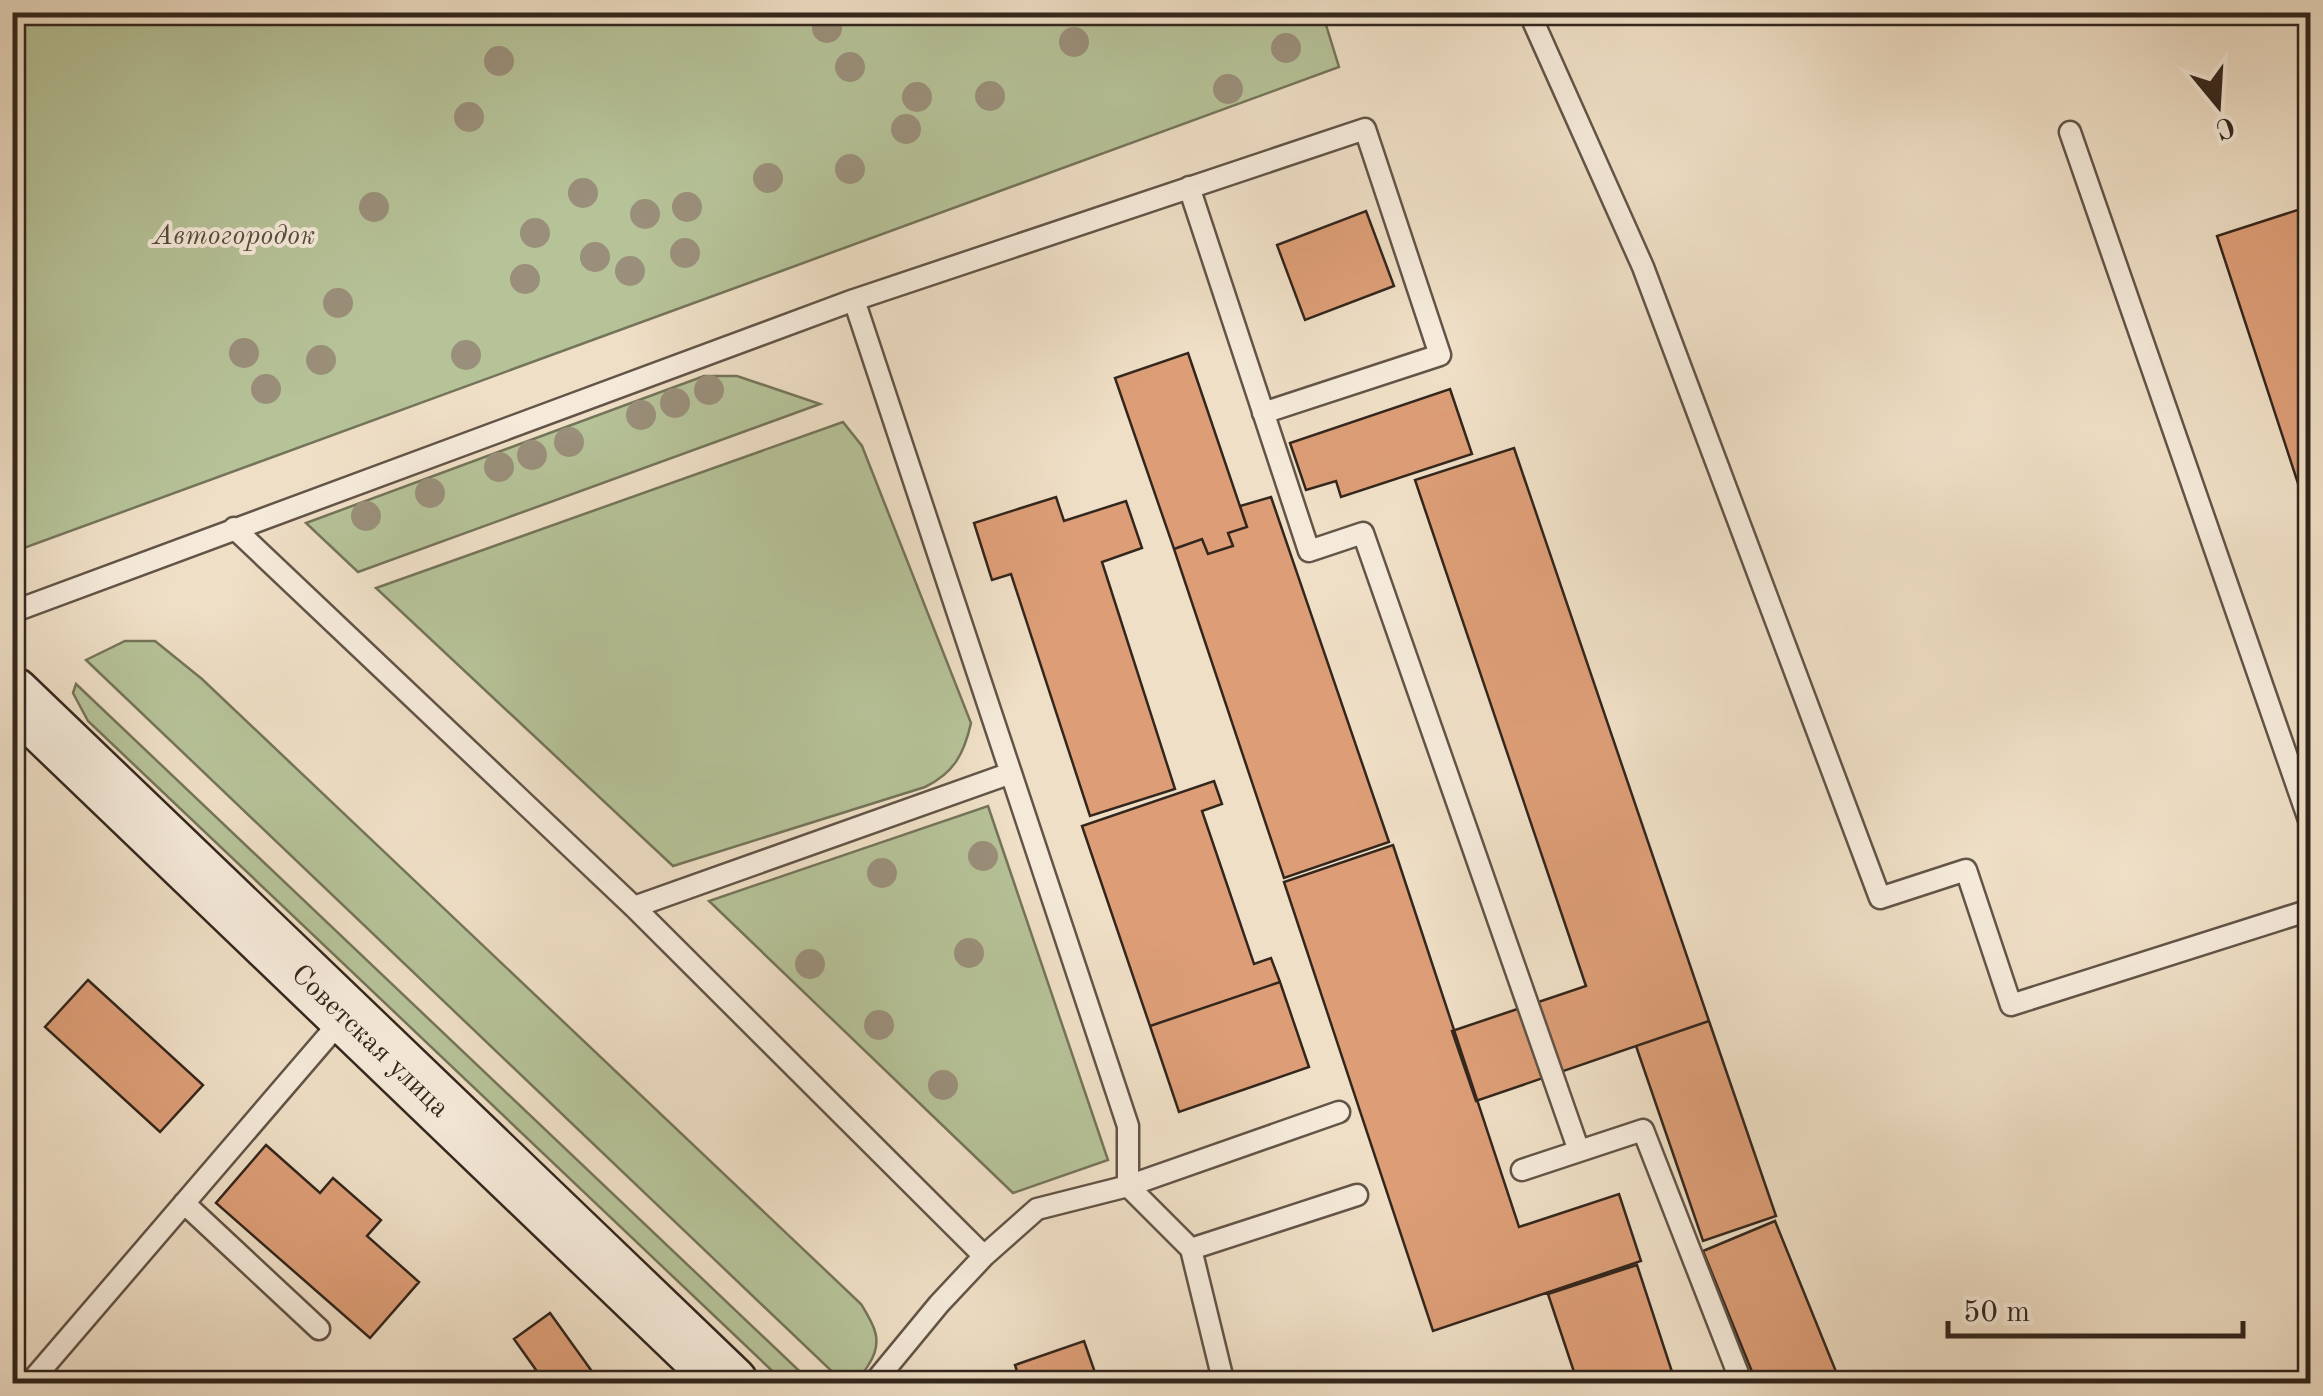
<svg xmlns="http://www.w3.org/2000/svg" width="2323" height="1396" font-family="'Old Standard TT',serif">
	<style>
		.green { fill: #b6c298; stroke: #74745a; stroke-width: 2.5 }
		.building { fill: #dd9e77; stroke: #33261d; stroke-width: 2.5 }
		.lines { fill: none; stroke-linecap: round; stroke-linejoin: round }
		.service-casing { stroke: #625447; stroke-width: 25 }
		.secondary-casing { stroke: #33261d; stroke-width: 60 }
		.service { stroke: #f5eada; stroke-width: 20 }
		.secondary { stroke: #f5eada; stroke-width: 55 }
		.tree { fill: #9a8f7a }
		.labels { text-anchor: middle; stroke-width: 8; stroke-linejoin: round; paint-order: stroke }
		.park-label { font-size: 28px; font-style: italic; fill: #544d3c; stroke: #f5eada }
		.street-label { font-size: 28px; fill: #33261d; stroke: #f5eada }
	</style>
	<rect width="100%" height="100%" fill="#efdfc6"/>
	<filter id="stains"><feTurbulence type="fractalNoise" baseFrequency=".002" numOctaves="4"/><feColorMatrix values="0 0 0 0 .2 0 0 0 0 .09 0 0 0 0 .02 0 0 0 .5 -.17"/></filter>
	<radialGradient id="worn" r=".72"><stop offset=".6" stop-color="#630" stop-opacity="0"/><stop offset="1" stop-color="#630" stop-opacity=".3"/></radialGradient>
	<path class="green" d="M13 12H1322L1339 67 13 552Z
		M704 376H737L820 404 358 572 306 523Z
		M843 422 862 446 971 723C964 754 954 773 925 787L673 866 376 588Z
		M125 641H155L202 679 861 1304C874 1325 884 1341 869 1364 863 1375 855 1381 844 1383L86 660Z
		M76 684 812 1383H785L88 721 73 693Z
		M988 806 1108 1160 1013 1193 709 901Z"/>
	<path class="building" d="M2310 206V520L2217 236Z
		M1366 211 1394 286 1305 320 1277 245Z
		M1188 353 1247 527 1228 533 1233 546 1208 554 1202 539 1174 549 1115 378Z
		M1450 389 1472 454 1341 497 1336 481 1306 490 1290 443Z
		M1514 448 1709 1021 1476 1101 1452 1031 1586 986 1415 480Z
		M1056 497 1064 521 1126 501 1142 548 1102 562 1175 789 1090 816 1011 574 992 580 974 523Z
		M1271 497 1389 842 1284 878 1174 549 1202 539 1208 554 1233 546 1228 533 1247 527 1240 506Z
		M1214 781 1222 804 1202 811 1254 964 1271 958 1280 982 1150 1026 1082 826Z
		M1393 845 1519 1227 1619 1194 1641 1261 1433 1331 1284 882Z
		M88 980 203 1085 160 1132 45 1027Z
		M1280 982 1309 1067 1179 1112 1150 1026Z
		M1709 1021 1776 1216 1703 1241 1636 1046Z
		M266 1145 320 1193 333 1178 381 1220 367 1236 419 1282 370 1338 216 1203Z
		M1775 1221 1841 1384H1757L1703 1251Z
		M1637 1265 1676 1384H1578L1548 1294Z
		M550 1313 601 1384H546L514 1339Z
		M1084 1341 1099 1384H1021L1015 1365Z"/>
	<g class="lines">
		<g class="service-casing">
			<path id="service" d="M1529 12 1643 267 1880 898 1966 870 2011 1005 2310 910
				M2070 132 2310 823
				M1189 187 1309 551 1363 533 1579 1151
				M854 300 1365 129 1440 355 1263 413
				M234 528 634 907 984 1256
				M12 612 854 300 1128 1126V1186L1037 1209 984 1256 939 1304 873 1384
				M634 907 1011 773
				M1522 1170 1643 1130 1742 1384
				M184 1203 319 1329
				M1191 1249 1357 1195
				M29 1384 345 1016
				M1224 1384 1191 1249 1128 1186 1339 1112"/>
		</g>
		<g class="secondary-casing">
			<g id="secondary">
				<path id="s1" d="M12 695 730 1384"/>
			</g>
		</g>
		<use href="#service" class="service"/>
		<use href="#secondary" class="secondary"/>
	</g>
	<g class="tree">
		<circle cx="827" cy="28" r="15"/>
		<circle cx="1074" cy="42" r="15"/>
		<circle cx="1286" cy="48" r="15"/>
		<circle cx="499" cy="61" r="15"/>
		<circle cx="850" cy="67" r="15"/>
		<circle cx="1228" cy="89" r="15"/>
		<circle cx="990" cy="96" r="15"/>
		<circle cx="917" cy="97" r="15"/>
		<circle cx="469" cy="117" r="15"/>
		<circle cx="906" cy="129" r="15"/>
		<circle cx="850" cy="169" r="15"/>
		<circle cx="768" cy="178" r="15"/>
		<circle cx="583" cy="193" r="15"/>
		<circle cx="374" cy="207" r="15"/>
		<circle cx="687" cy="207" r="15"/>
		<circle cx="645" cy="214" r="15"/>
		<circle cx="535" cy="233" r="15"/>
		<circle cx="685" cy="253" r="15"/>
		<circle cx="595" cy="257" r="15"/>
		<circle cx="630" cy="271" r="15"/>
		<circle cx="525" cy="279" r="15"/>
		<circle cx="338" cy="303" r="15"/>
		<circle cx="244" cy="353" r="15"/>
		<circle cx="466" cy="355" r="15"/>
		<circle cx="321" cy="360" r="15"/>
		<circle cx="266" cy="389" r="15"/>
		<circle cx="709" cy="390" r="15"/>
		<circle cx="675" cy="403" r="15"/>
		<circle cx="641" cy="415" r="15"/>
		<circle cx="569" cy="442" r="15"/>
		<circle cx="532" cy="455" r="15"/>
		<circle cx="499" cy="467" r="15"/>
		<circle cx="430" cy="493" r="15"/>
		<circle cx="366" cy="516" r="15"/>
		<circle cx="983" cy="856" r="15"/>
		<circle cx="882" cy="873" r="15"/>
		<circle cx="969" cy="953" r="15"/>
		<circle cx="810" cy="964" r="15"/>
		<circle cx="879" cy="1025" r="15"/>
		<circle cx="943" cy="1085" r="15"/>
	</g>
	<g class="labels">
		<g class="park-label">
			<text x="234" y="244">Автогородок</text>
		</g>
		<g class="street-label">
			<text dy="10" stroke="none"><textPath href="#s1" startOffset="498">Советская улица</textPath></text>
		</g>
	</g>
	<rect width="2323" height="1396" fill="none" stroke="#efdfc6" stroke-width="50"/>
	<rect x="15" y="15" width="2293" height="1366" fill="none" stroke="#33261d" stroke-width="5"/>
	<rect x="25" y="25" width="2273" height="1346" fill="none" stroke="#33261d" stroke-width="2.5"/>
	<g transform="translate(2218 105) rotate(162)" stroke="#f5eada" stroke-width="8" paint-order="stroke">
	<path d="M0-8L18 38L0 25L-18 38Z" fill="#33261d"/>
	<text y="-15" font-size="28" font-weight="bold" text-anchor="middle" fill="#33261d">С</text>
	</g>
	<path d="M1948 1321v15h295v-15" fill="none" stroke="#33261d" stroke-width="5"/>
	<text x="1963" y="1321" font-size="30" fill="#33261d" stroke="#f5eada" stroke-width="8" paint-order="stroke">50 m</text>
	<rect width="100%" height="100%" filter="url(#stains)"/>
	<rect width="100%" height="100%" fill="url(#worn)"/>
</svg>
